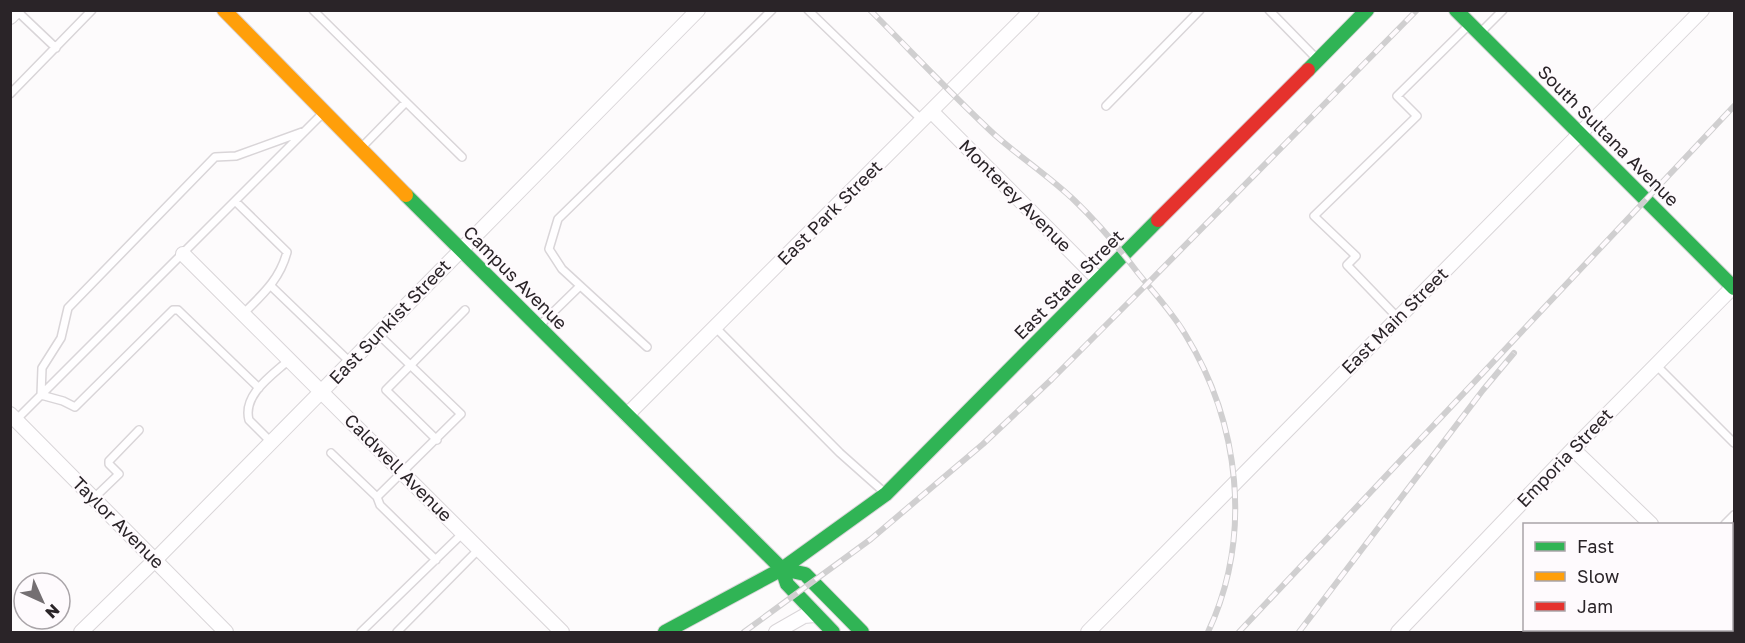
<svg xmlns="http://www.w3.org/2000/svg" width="1745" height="643" font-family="'Golos Text',sans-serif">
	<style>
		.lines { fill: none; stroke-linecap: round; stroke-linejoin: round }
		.lane-casing { stroke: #d9d5d8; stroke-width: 10 }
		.street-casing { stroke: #d9d5d8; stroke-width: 16 }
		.fast-casing { stroke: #d9d5d8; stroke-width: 16 }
		.slow-casing { stroke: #d9d5d8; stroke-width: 16 }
		.jam-casing { stroke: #d9d5d8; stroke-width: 16 }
		.lane { stroke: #fffeff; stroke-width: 7 }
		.street { stroke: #fffeff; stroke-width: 14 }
		.fast { stroke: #30b455; stroke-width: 14 }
		.slow { stroke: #ff9f0a; stroke-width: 14 }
		.jam { stroke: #e5322d; stroke-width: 14 }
		.rail-casing { stroke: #d0cfd0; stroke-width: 6 }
		.rail { stroke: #fefafd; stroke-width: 4; stroke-dasharray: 11; stroke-linecap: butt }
		.labels { text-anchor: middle; stroke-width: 4.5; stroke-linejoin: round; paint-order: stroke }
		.street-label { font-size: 18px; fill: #2a2428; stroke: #fefafd }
	</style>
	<rect width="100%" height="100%" fill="#fdfbfc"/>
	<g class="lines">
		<g class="lane-casing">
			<path id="lane" d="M313 10 406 102 362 147
				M808 10 923 121
				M1269 10 1316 58
				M17 11 56 48
				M1481 32 1503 10
				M10 94 92 10
				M406 102 462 157
				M1106 106 1200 10
				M236 202 287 252C280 279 263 294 244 313
				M271 286 350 362
				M1398 318 1347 265 1356 256 1314 216 1417 116 1397 96 1468 26
				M539 326 580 286
				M715 327 840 453 885 493
				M378 334 461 414 377 497 380 505 436 560
				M647 347 562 269 549 249 558 219 772 10
				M1656 365 1734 443
				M259 388 178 310H173L75 407 63 401 41 395 42 368 61 338 68 308 215 157 236 156 305 131
				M16 420 322 114
				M437 440 386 390 465 310
				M271 442 249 420C242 394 274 374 290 359
				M331 453 377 497
				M94 498 119 474 109 464V461L139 430
				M1725 524 1734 515
				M1616 630 1619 632
				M361 632 463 533
				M397 632 479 549
				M1565 632 1570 630"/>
		</g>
		<g class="street-casing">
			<path id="street" d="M10 17 17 10
				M932 112 1098 279
				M183 254 562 632
				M10 414 226 632
				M627 415 1032 10
				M1573 449 1651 524
				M1732 603 1734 606
				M81 632 155 560 698 10
				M776 632 804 616 815 615
				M1088 632 1702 10
				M1398 632 1573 449 1733 287"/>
		</g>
		<g class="fast-casing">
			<path id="fast" d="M1456 10 1734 288
				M1308 70 1367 10
				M406 195 782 569 787 584 833 632
				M782 569 805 574 862 632
				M665 632 782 569 886 494 1158 220"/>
		</g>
		<g class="slow-casing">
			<path id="slow" d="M224 10 406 195"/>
		</g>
		<g class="jam-casing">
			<path id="jam" d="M1158 220 1308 70"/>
		</g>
		<use href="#lane" class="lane"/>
		<use href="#street" class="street"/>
		<use href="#fast" class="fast"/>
		<use href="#slow" class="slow"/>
		<use href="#jam" class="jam"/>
		<g class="rail-casing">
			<path id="rail" d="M870 10C912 52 952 95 995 135 1021 158 1050 177 1075 201 1098 223 1119 248 1138 273 1154 293 1172 312 1185 334 1240 423 1253 536 1208 632
				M744 632 871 539 983 444 1052 379 1147 284 1417 10
				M1239 632 1734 106
				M1299 632 1483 390 1514 353"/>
		</g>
		<use href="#rail" class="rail"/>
	</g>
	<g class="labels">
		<g class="street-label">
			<text transform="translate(1608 136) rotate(45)" y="6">South Sultana Avenue</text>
			<text transform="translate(1015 196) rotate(45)" y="6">Monterey Avenue</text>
			<text transform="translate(830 213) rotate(-45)" y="6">East Park Street</text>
			<text transform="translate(515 278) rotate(45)" y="6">Campus Avenue</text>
			<text transform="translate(1069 285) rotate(-45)" y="6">East State Street</text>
			<text transform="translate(1395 321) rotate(-45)" y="6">East Main Street</text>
			<text transform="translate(390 322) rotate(-46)" y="6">East Sunkist Street</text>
			<text transform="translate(1565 458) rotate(-46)" y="6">Emporia Street</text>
			<text transform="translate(398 468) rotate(45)" y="6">Caldwell Avenue</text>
			<text transform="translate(118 523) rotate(45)" y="6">Taylor Avenue</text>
		</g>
	</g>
	<rect width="1745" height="643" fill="none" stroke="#2a2428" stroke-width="24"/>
	<rect x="1523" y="523" width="210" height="108" fill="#fefafd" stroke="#a9a4a8" stroke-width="1.5"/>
	<rect x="1535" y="542" width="30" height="9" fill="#30b455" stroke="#a9a4a8" stroke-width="1.5"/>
	<text x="1577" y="553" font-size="18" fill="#2a2428">Fast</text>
	<rect x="1535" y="572" width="30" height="9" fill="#ff9f0a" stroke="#a9a4a8" stroke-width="1.5"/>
	<text x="1577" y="583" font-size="18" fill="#2a2428">Slow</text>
	<rect x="1535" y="602" width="30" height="9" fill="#e5322d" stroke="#a9a4a8" stroke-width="1.5"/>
	<text x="1577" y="613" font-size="18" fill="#2a2428">Jam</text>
	<g transform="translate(42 601) rotate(135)"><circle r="28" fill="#fefafd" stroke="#a9a4a8" stroke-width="1.5"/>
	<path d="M0-4.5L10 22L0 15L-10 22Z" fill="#746f72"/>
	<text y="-9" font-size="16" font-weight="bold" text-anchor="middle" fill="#2a2428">N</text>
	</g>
</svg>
